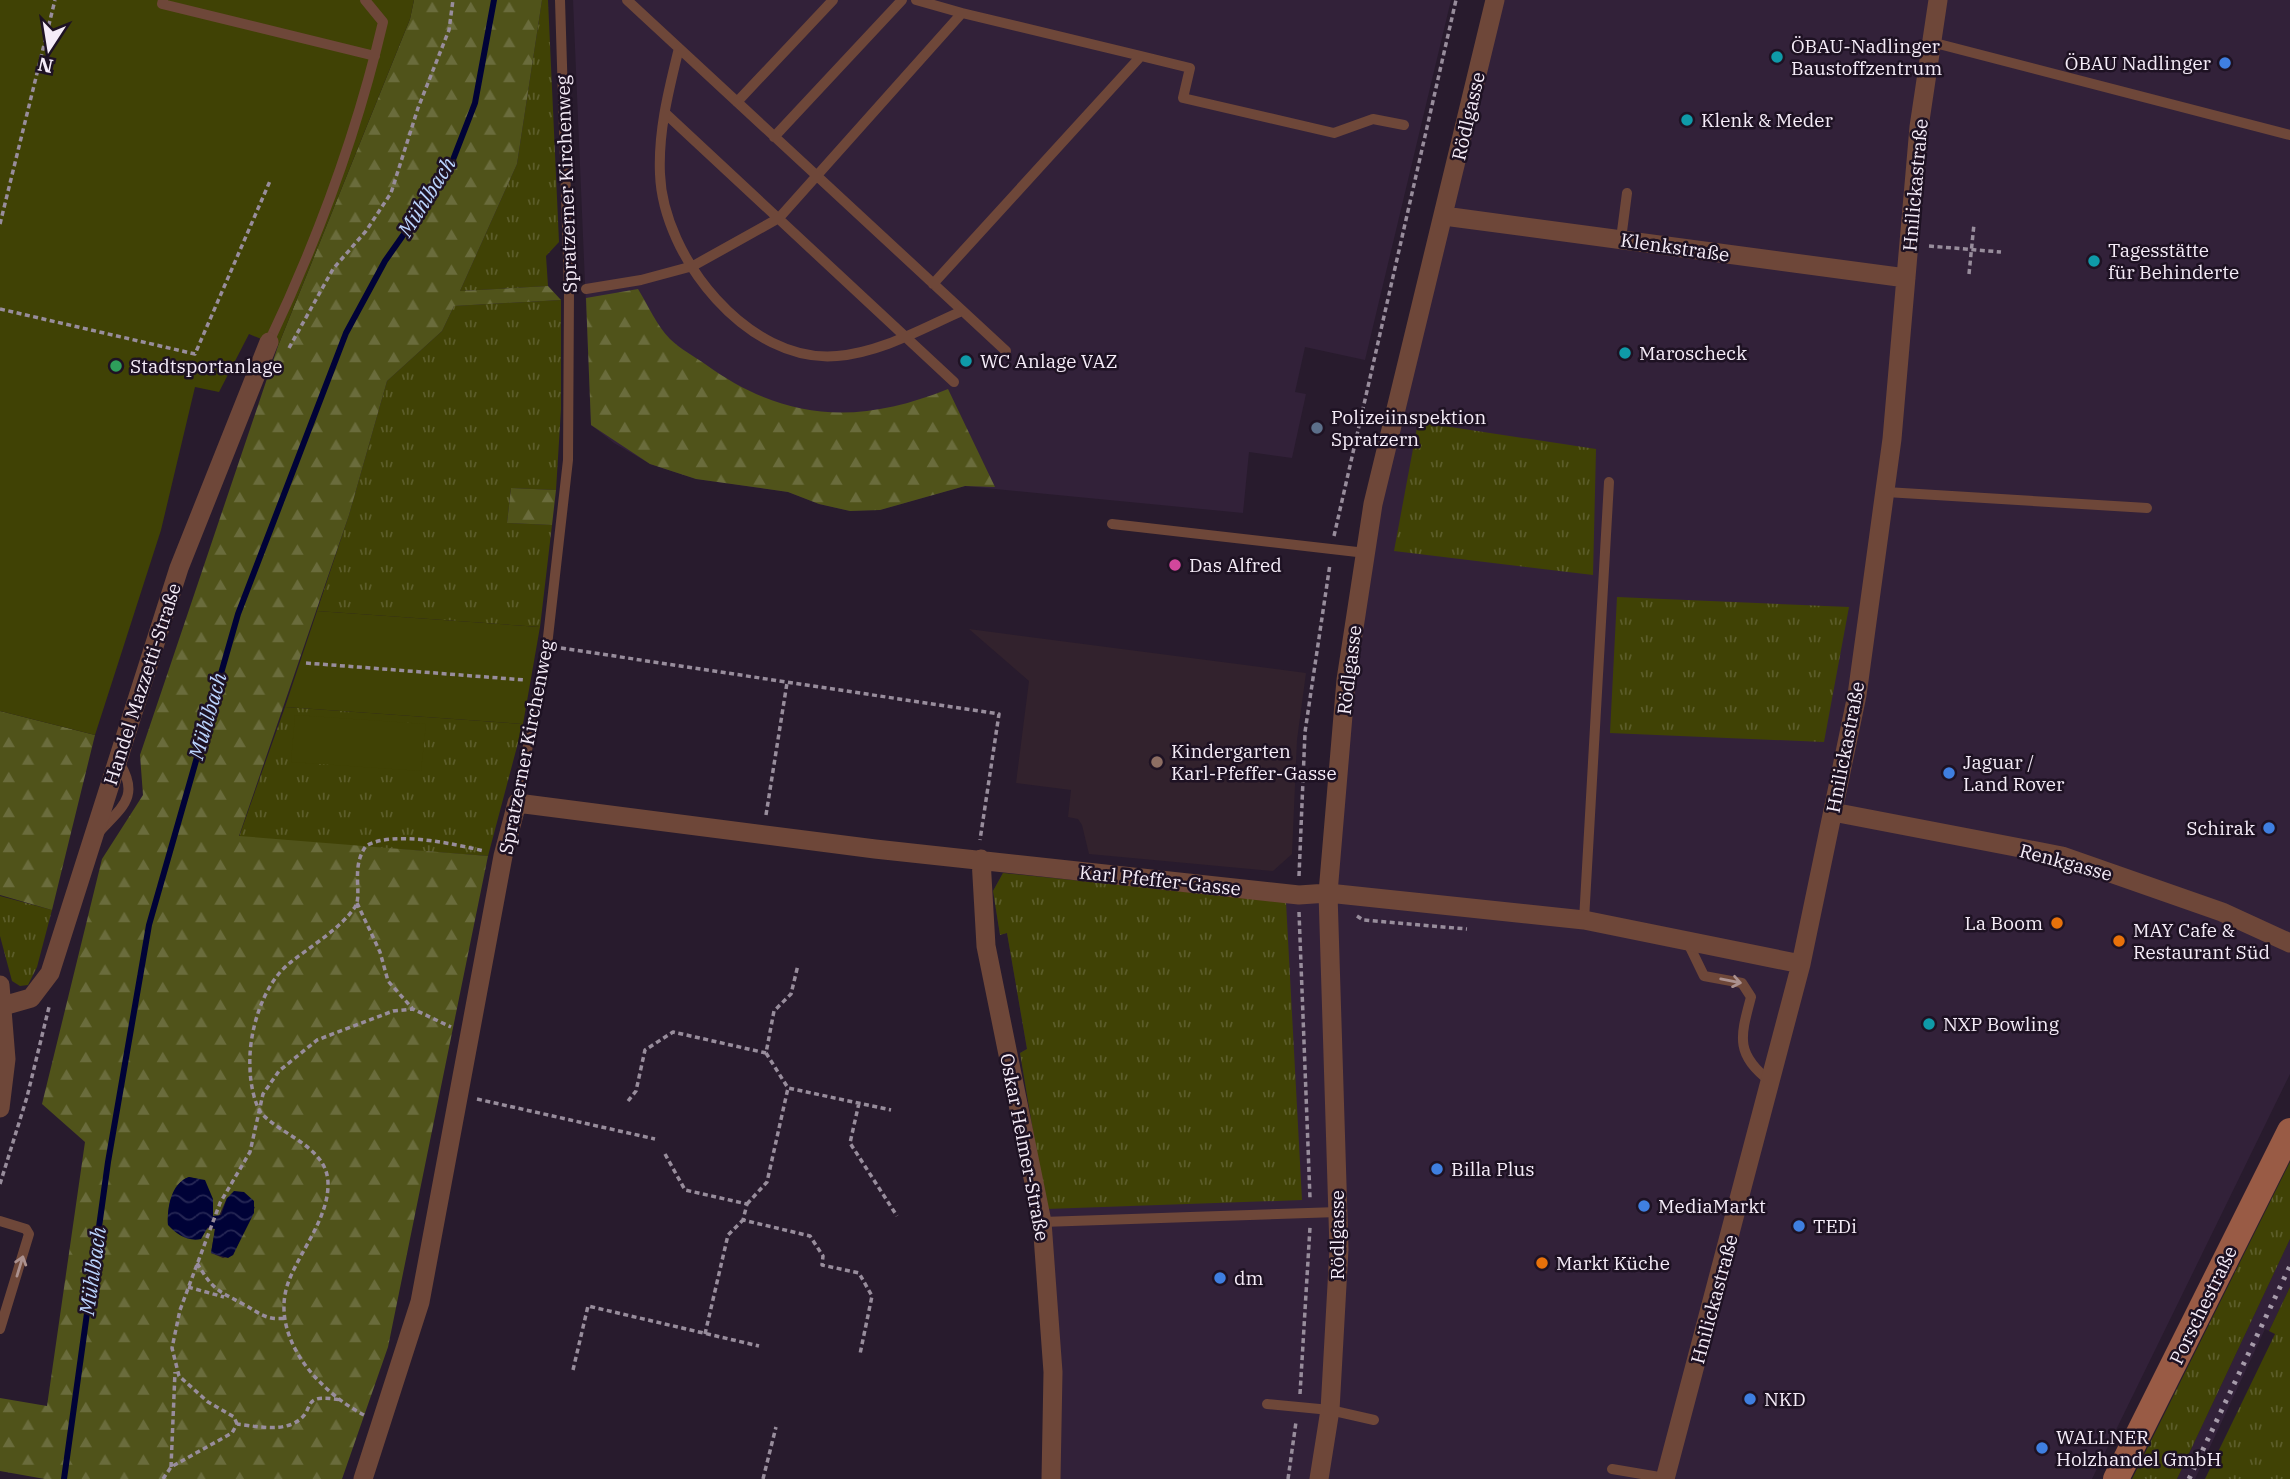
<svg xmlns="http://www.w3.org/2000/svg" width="2290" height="1479" font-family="'IBM Plex Serif',serif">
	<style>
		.built { fill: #322139 }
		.education { fill: #32222d }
		.grass { fill: url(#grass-tufts) }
		.forest { fill: url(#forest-firs); fill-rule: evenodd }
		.garden { fill: #404205 }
		.water { fill: url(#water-waves) }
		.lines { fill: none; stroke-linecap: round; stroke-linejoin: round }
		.stream { stroke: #000237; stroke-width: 6 }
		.path { stroke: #988d9c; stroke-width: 3.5; stroke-dasharray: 5 3.5; stroke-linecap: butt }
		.lane { stroke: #6e4739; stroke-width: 10 }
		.street { stroke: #6e4739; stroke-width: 19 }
		.secondary { stroke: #995b45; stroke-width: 26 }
		.rail { stroke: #a69baa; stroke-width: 5; stroke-dasharray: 3.5 7; stroke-linecap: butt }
		.oneway { stroke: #ab918f }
		.culture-dot { fill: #0f9aa8; stroke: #1e1223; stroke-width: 2.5 }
		.shop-dot { fill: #3f7fe0; stroke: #1e1223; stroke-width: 2.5 }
		.leisure-dot { fill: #2e9e5b; stroke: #1e1223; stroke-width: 2.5 }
		.service-dot { fill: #5c6f8a; stroke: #1e1223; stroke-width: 2.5 }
		.hotel-dot { fill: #d1479c; stroke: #1e1223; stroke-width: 2.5 }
		.education-dot { fill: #8d6e63; stroke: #1e1223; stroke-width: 2.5 }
		.food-dot { fill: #e8710a; stroke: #1e1223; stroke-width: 2.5 }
		.labels { text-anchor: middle; stroke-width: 5; stroke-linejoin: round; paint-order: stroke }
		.poi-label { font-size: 19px; fill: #f5ecf8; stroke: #1e1223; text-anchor: start }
		.street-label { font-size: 19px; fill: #f5ecf8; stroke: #1e1223 }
		.water-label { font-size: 21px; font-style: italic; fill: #bbd4fe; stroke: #1e1223 }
	</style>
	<defs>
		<pattern id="grass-tufts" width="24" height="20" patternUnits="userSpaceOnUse" patternTransform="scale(1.75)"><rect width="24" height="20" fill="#404205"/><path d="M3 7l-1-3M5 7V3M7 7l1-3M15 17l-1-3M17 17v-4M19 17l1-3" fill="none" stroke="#5c5d2a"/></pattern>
		<pattern id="forest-firs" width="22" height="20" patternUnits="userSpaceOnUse" patternTransform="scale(1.75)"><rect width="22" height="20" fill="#50531a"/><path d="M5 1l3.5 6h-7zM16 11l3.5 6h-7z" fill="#6a6c3c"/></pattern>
		<pattern id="water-waves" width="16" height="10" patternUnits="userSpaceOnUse" patternTransform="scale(1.75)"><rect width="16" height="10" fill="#000237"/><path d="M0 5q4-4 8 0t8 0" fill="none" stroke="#262755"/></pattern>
	</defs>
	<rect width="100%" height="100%" fill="#281b2d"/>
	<path class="built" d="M573 0H1451L1365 360 1305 347 1295 392 1306 394 1292 458 1249 452 1243 513 965 486 880 510 850 511 819 504 788 492 696 479 650 464 614 443 591 425Z
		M1501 0H2290V1074L2092 1479H1055L1046 1209 1020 1053 1027 1049 1007 933 1000 935 993 891 1003 873 1286 902 1332 899 1350 686 1376 505Z
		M2290 1239V1287L2269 1331 2265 1329 2195 1479H2177Z"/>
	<path class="education" d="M969 629 1306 673 1297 740 1292 854 1273 871 1089 854 1082 825 1078 819 1068 817 1071 790 1016 783 1029 681Z"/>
	<path class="grass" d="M542 0H548L559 242 546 256 548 286 460 291 517 164Z
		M561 300V409L556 490 511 488 507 523 552 525 540 627 317 611 349 515 387 381 442 331 454 306Z
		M1418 422 1596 449 1593 575 1394 551Z
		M1617 597 1849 607 1824 742 1610 733Z
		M285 707 523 724 488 856 239 837Z
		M1003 873 1286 902 1302 1200 1046 1209 1020 1053 1027 1049 1007 933 1000 935 993 891Z
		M0 896 52 910 37 967 28 985 20 986 12 981 0 936Z
		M2290 1162V1239L2177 1479H2132Z
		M2290 1287V1479H2205L2275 1334 2269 1331Z"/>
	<path class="forest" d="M414 0H542L517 164 460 291 548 286 561 300 454 306 442 331 387 381 349 515 239 836 488 856 388 1347 342 1479H45L0 1471V1398L47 1406 85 1142 42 1104 102 859 143 795 140 755 278 346 410 19ZM189 1177 205 1181 213 1216 218 1218 227 1198 255 1207 233 1255 223 1258 211 1253 215 1229 168 1225C167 1208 172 1183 189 1177Z
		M638 289C648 305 657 326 670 339 680 349 694 356 705 364 785 422 859 425 948 389L995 487 965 486 880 510 850 511 819 504 788 492 696 479 650 464 591 425 586 298Z
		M511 488 556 490 552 525 507 523Z
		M0 711 95 735 52 910 0 895Z"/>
	<path class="garden" d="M0 0H414L410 19 278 346 249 334 219 392 195 387 161 530 95 735 0 711Z
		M317 611 540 627 523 724 285 707Z
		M295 715 426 724 421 771 291 762Z"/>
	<path class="water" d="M189 1177 205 1180 213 1199V1216L221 1215 227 1198 234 1191 244 1192 254 1201V1213L233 1255 228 1258 211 1253 215 1229 208 1227 201 1239C188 1242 176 1234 168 1225 167 1208 171 1183 189 1177Z"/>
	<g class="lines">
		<path class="stream" d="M64 1479 108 1162 149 925 238 614 346 333 385 261 449 170 475 103 494 0"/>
		<path class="path" d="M0 224 55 0
			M1929 246 2001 252
			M1969 274 1974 224
			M0 309 195 354 270 181
			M289 348 333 269 366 231 391 193 418 108 449 30 453 0
			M1334 536 1456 0
			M561 648 999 714 980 840
			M306 663 525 680
			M766 815 787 683
			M1299 876 1305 732 1330 564
			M357 903 380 952 388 981 412 1008
			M1299 912 1310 1198
			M1357 916 1363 920 1467 929
			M766 1053 788 1088 891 1110
			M477 1099 655 1139
			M628 1101 636 1091 645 1050 673 1032 766 1053 774 1011 791 994 798 965
			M859 1103 850 1143 897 1216
			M665 1154 685 1190 747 1204 743 1220 810 1236 823 1256 822 1265 859 1273 872 1296 860 1354
			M0 1184 27 1097 49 1007
			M747 1204 767 1182 788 1088
			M197 1263C213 1290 217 1290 243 1304 258 1312 266 1321 285 1318
			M188 1287 224 1297
			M705 1334 728 1235 743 1220
			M573 1370 588 1306 759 1346
			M1300 1394 1310 1227
			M364 1415C318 1391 266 1334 290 1278 302 1249 328 1217 328 1185 329 1148 283 1136 262 1114 254 1105 250 1080 250 1068 248 1034 262 984 291 962 311 946 340 929 355 907 363 894 350 868 366 846 392 830 455 844 484 851
			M237 1424 234 1417 208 1402 179 1376 172 1348 180 1310 220 1203 250 1152 263 1094 279 1071 317 1040 393 1011 413 1009 451 1027
			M171 1467 175 1372
			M163 1479 171 1467 232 1433 237 1424C254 1426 276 1431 292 1424 320 1412 295 1392 341 1400
			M763 1479 776 1427
			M1288 1479 1296 1422"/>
		<path class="lane" d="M163 0 162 4 375 56
			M627 0 1006 351
			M962 13 1141 56
			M1931 42 2290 135
			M679 48C669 89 658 131 660 174 663 257 748 364 837 356 882 352 921 329 962 311
			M737 102 833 0
			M665 113 954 382
			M774 137 902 0
			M1621 239 1627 193
			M933 284 1141 56 1190 68 1183 98 1334 133 1373 119 1404 125
			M586 289 641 280 693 266 779 218 962 13 916 0
			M269 342C318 239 357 133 383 22L365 0
			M1886 492 2147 508
			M1112 524 1366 553
			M517 803 547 646 568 460 569 291 560 0
			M100 831C123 806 140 796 119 762
			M1584 920 1609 482
			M1688 943 1704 976 1742 983 1751 997C1740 1038 1735 1054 1771 1082
			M0 1221 26 1229 29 1234 0 1329
			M1042 1222 1338 1212
			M1267 1404 1330 1410 1374 1420
			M1612 1469 1665 1478"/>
		<path class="street" d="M1444 216 1906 278
			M1833 812 2062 856 2222 912 2290 943
			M981 859 986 946 1042 1222 1053 1372 1051 1479
			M0 985 6 1059 0 1108
			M3 1006 31 998 50 973 179 568 269 342
			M363 1479 420 1302 503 856 517 803 875 849 1299 895 1328 893 1584 920 1801 964
			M1319 1479 1330 1410 1339 1249 1328 893 1346 680 1373 504 1495 0
			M1665 1479 1801 964 1857 695 1892 439 1919 127 1938 0"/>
		<path class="secondary" d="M2116 1479 2290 1131"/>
		<path class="rail" d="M2189 1479 2290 1266"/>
	</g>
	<defs><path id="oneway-shaft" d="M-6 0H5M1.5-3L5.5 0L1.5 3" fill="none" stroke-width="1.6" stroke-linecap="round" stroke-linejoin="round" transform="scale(1.75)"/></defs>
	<g class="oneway">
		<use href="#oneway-shaft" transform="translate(1731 981) rotate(11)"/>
		<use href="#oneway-shaft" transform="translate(20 1266) rotate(-73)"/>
	</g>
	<g class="culture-dot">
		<circle cx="1777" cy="57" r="7"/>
		<circle cx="1687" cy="120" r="7"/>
		<circle cx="2094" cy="261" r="7"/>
		<circle cx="1625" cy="353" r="7"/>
		<circle cx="966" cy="361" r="7"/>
		<circle cx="1929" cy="1024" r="7"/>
	</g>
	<g class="shop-dot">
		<circle cx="2225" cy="63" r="7"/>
		<circle cx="1949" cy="773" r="7"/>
		<circle cx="2269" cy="828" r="7"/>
		<circle cx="1437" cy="1169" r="7"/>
		<circle cx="1644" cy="1206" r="7"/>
		<circle cx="1799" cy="1226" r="7"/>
		<circle cx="1220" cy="1278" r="7"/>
		<circle cx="1750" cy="1399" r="7"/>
		<circle cx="2042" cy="1448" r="7"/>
	</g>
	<circle class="leisure-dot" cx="116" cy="366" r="7"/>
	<circle class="service-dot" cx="1317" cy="428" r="7"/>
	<circle class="hotel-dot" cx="1175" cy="565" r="7"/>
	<circle class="education-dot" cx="1157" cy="762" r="7"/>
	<g class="food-dot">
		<circle cx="2057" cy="923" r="7"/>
		<circle cx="2119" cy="941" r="7"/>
		<circle cx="1542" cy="1263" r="7"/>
	</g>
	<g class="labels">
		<g class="poi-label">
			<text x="1791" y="53">ÖBAU-Nadlinger<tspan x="1791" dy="22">Baustoffzentrum</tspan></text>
			<text x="2211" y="70" text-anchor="end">ÖBAU Nadlinger</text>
			<text x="1701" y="127">Klenk &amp; Meder</text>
			<text x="2108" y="257">Tagesstätte<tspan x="2108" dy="22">für Behinderte</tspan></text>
			<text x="1639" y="360">Maroscheck</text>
			<text x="980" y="368">WC Anlage VAZ</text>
			<text x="130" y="373">Stadtsportanlage</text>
			<text x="1331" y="424">Polizeiinspektion<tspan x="1331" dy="22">Spratzern</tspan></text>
			<text x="1189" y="572">Das Alfred</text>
			<text x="1171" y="758">Kindergarten<tspan x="1171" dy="22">Karl-Pfeffer-Gasse</tspan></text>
			<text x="1963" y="769">Jaguar /<tspan x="1963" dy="22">Land Rover</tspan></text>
			<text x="2255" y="835" text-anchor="end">Schirak</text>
			<text x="2043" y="930" text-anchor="end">La Boom</text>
			<text x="2133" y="937">MAY Cafe &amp;<tspan x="2133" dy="22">Restaurant Süd</tspan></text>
			<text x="1943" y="1031">NXP Bowling</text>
			<text x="1451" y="1176">Billa Plus</text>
			<text x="1658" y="1213">MediaMarkt</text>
			<text x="1813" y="1233">TEDi</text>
			<text x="1556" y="1270">Markt Küche</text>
			<text x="1234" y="1285">dm</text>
			<text x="1764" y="1406">NKD</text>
			<text x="2056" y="1444">WALLNER<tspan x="2056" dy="22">Holzhandel GmbH</tspan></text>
		</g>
		<g class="street-label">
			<text transform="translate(1468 116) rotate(-77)" y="7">Rödlgasse</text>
			<text transform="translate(566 184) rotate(-92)" y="7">Spratzerner Kirchenweg</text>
			<text transform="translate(1915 185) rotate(-85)" y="7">Hnilickastraße</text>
			<text transform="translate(1675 247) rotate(8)" y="7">Klenkstraße</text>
			<text transform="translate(1349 670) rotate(-83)" y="7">Rödlgasse</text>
			<text transform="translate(142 684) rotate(-72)" y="7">Handel Mazzetti-Straße</text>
			<text transform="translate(526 747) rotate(-79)" y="7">Spratzerner Kirchenweg</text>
			<text transform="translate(1845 747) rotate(-79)" y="7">Hnilickastraße</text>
			<text transform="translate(2066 862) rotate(15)" y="7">Renkgasse</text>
			<text transform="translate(1160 880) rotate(6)" y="7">Karl Pfeffer-Gasse</text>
			<text transform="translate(1025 1147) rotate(79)" y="7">Oskar Helmer-Straße</text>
			<text transform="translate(1337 1235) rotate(-90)" y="7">Rödlgasse</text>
			<text transform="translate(1714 1299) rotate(-75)" y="7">Hnilickastraße</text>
			<text transform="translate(2203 1305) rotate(-64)" y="7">Porschestraße</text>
		</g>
		<g class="water-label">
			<text transform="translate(427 197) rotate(-58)" y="7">Mühlbach</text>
			<text transform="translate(208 716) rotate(-74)" y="7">Mühlbach</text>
			<text transform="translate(93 1271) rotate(-82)" y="7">Mühlbach</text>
		</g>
	</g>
	<g transform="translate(49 49) rotate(192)" stroke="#1e1223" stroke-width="5" paint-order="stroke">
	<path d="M0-5L12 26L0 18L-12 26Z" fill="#f5ecf8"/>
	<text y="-10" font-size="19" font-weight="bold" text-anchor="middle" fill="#f5ecf8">N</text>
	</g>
</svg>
